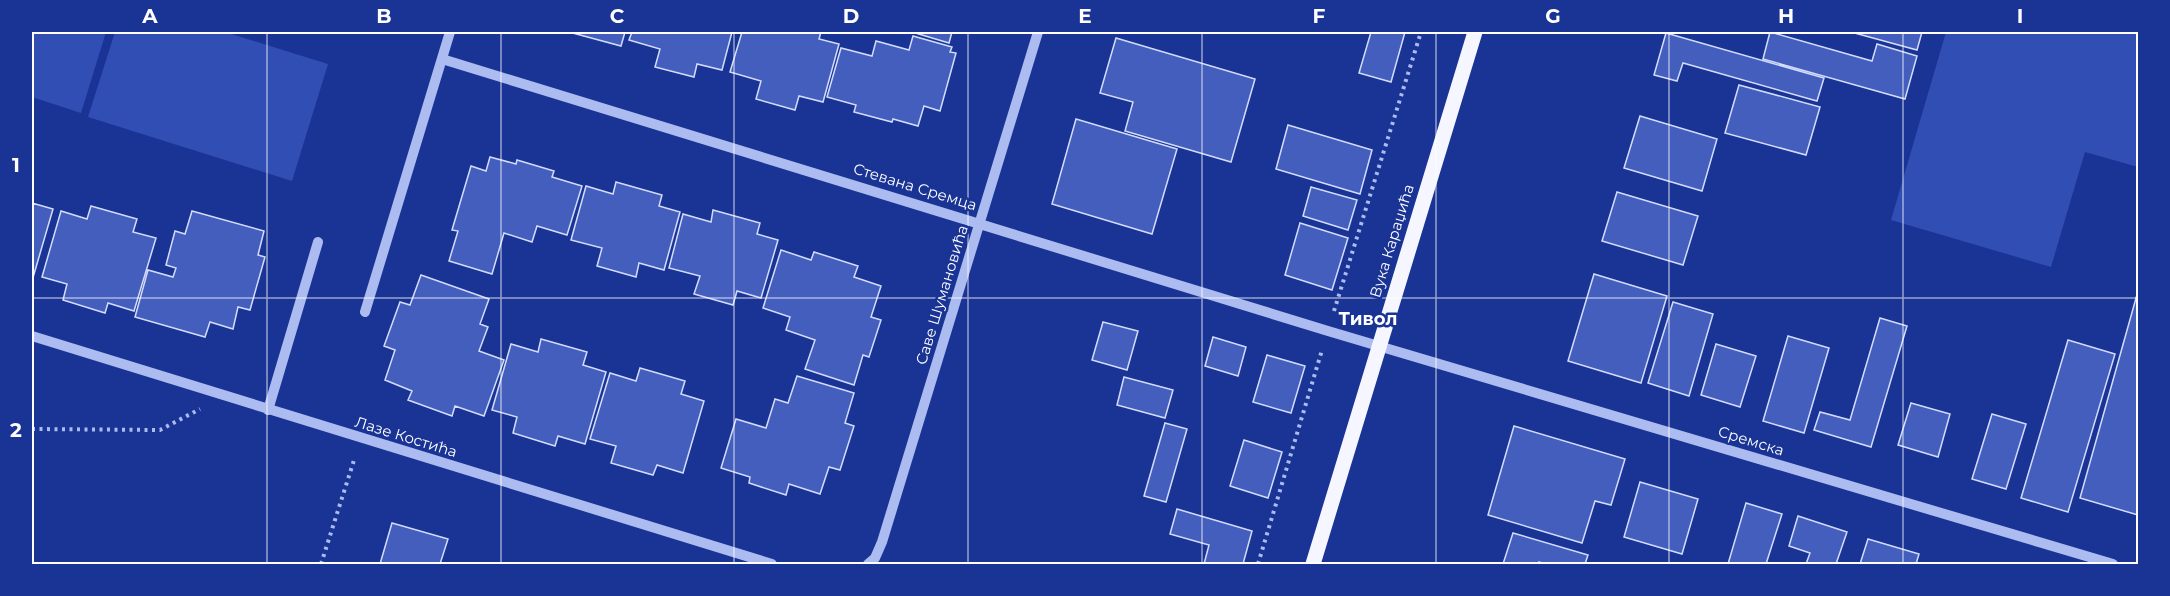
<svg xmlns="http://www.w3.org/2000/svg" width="2170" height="596" font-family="Montserrat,sans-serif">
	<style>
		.green { fill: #314eb4 }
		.building { fill: #435ebc; stroke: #d3dcfb; stroke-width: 1.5 }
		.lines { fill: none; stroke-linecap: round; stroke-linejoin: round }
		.path { stroke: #acbbf0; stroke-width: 4; stroke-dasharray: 3 4.5; stroke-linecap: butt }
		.minor { stroke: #acbbf0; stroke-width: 10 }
		.major { stroke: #f5f6ff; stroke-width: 15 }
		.grid { fill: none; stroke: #fff; stroke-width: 1.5; stroke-opacity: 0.55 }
		.labels { text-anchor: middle; stroke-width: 5; stroke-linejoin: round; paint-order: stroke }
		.street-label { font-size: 15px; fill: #fff; stroke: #1a3495 }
		.quarter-label { font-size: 18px; font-weight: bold; fill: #fff; stroke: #1a3495 }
		.neatline { fill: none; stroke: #fff; stroke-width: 2 }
		.grid-label { font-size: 20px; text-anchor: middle; font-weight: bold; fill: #fff }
	</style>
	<rect width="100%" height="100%" fill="#1a3495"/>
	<path class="green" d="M32 32H106L81 113 32 97Z
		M115 32H225L328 64 292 181 88 117Z
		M1946 32H2138V167L2085 152 2051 267 1891 220Z"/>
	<path class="building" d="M569 32H625L621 46Z
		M632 32H732L722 70 697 64 694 77 655 67 660 49 629 40Z
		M742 32H821L819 39 839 44 823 102 799 96 795 110 756 99 761 81 730 72Z
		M912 32H952L949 43Z
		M1371 32H1405L1391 82 1359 73Z
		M1770 32 1872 61 1877 44 1917 56 1905 99 1763 59Z
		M1851 32H1922L1917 50Z
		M1666 33 1824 78 1817 101 1683 63 1677 81 1654 75Z
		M913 36 952 47 950 52 956 53 940 111 924 106 918 126 893 119 892 122 854 112 856 105 827 97 841 48 872 56 876 41 909 50Z
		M1116 38 1255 79 1231 162 1125 131 1133 102 1100 93Z
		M1739 85 1820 107 1806 155 1725 133Z
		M1640 116 1717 139 1702 191 1624 168Z
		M1076 119 1177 149 1152 234 1052 204Z
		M1288 125 1372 150 1360 194 1276 169Z
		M490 157 516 164 517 160 554 171 552 177 582 186 567 235 537 226 532 242 504 233 492 274 449 261 458 231 452 230 471 166 486 171Z
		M616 182 662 195 659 206 680 212 664 270 639 263 636 277 597 266 602 248 571 240 586 186 613 194Z
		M1311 187 1357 200 1348 230 1303 216Z
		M1617 192 1698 216 1683 265 1602 241Z
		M32 203 53 209 32 281Z
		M91 206 137 219 133 232 156 238 134 311 108 303 105 313 63 300 67 284 42 277 61 211 87 219Z
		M713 210 760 223 757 234 778 240 761 298 737 291 733 305 694 294 700 276 669 268 683 214 711 222Z
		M192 211 264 231 258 255 265 257 250 310 238 307 233 329 210 322 205 337 135 317 148 270 173 277 176 268 166 265 175 231 185 234Z
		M1300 223 1348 238 1332 290 1285 275Z
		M781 250 811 260 814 252 858 266 854 277 881 286 871 317 881 320 869 357 863 355 854 385 805 369 815 340 786 330 790 317 763 308Z
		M1594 274 1667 296 1641 383 1568 361Z
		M421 275 489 299 480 324 488 327 479 351 504 360 484 416 455 406 452 416 408 400 412 391 385 380 395 350 384 346 400 302 410 305Z
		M2138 291V515L2080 498Z
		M1673 302 1713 314 1689 396 1648 383Z
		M1880 318 1907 326 1871 447 1814 430 1820 412 1850 420Z
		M1103 322 1138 331 1127 370 1092 360Z
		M1788 336 1829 348 1804 433 1763 421Z
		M1213 337 1246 347 1238 376 1205 366Z
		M541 339 587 352 583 365 606 372 585 444 558 436 555 446 513 433 517 417 492 410 511 344 538 352Z
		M2068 340 2115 354 2068 512 2021 498Z
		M1716 344 1756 356 1740 407 1701 395Z
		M1267 355 1305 366 1291 413 1253 402Z
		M640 368 685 381 681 394 704 401 683 473 657 465 653 475 611 463 616 446 590 439 610 373 636 381Z
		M797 376 854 393 845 423 854 426 840 470 829 467 820 494 789 484 786 495 749 483 750 477 721 468 736 419 766 428 775 399 788 403Z
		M1124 377 1173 390 1165 418 1117 405Z
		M1911 403 1950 414 1938 457 1898 445Z
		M1992 414 2026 424 2006 489 1972 479Z
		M1165 423 1187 429 1166 502 1144 496Z
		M1514 426 1625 459 1611 505 1595 501 1582 543 1488 515Z
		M1244 440 1282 452 1268 498 1230 486Z
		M1640 482 1698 499 1682 554 1624 537Z
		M1746 503 1782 514 1766 564H1728Z
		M1177 509 1252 531 1243 564H1204L1209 545 1170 534Z
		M1798 516 1847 532 1836 564H1806L1810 553 1789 546Z
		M392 523 448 539 440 564H380Z
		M1513 533 1588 555 1585 564H1546L1539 562V564H1503Z
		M1868 539 1919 554 1916 564H1860Z"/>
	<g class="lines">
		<path class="path" d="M1334 311 1421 32
			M32 429 160 430 200 409
			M321 564 355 457
			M1258 564 1322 350"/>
		<path class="minor" d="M442 59 1328 331 2113 564
			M365 312 450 32
			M32 336 772 564
			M268 410 318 242
			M868 564 875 558 882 542 1038 32"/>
		<path class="major" d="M1313 564 1475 32"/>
	</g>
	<path class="grid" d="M267 32V564M501 32V564M734 32V564M968 32V564M1202 32V564M1436 32V564M1669 32V564M1903 32V564M32 298H2138"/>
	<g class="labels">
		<g class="street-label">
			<text transform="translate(915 187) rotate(17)" y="5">Стевана Сремца</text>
			<text transform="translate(1392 241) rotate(-73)" y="5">Вука Караџића</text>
			<text transform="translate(942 295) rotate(-73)" y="5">Саве Шумановића</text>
			<text transform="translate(406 437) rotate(17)" y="5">Лазе Костића</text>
			<text transform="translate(1751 441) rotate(17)" y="5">Сремска</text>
		</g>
		<g class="quarter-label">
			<text x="1368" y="325">Тивол</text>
		</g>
	</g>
	<rect width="2170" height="596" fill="none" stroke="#1a3495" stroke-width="66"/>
	<rect x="33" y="33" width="2104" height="530" class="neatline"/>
	<g class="grid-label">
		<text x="150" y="23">A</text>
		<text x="384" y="23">B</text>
		<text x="617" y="23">C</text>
		<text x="851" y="23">D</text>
		<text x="1085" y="23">E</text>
		<text x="1319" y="23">F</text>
		<text x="1553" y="23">G</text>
		<text x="1786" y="23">H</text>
		<text x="2020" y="23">I</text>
		<text x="16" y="172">1</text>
		<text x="16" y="437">2</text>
	</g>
</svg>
